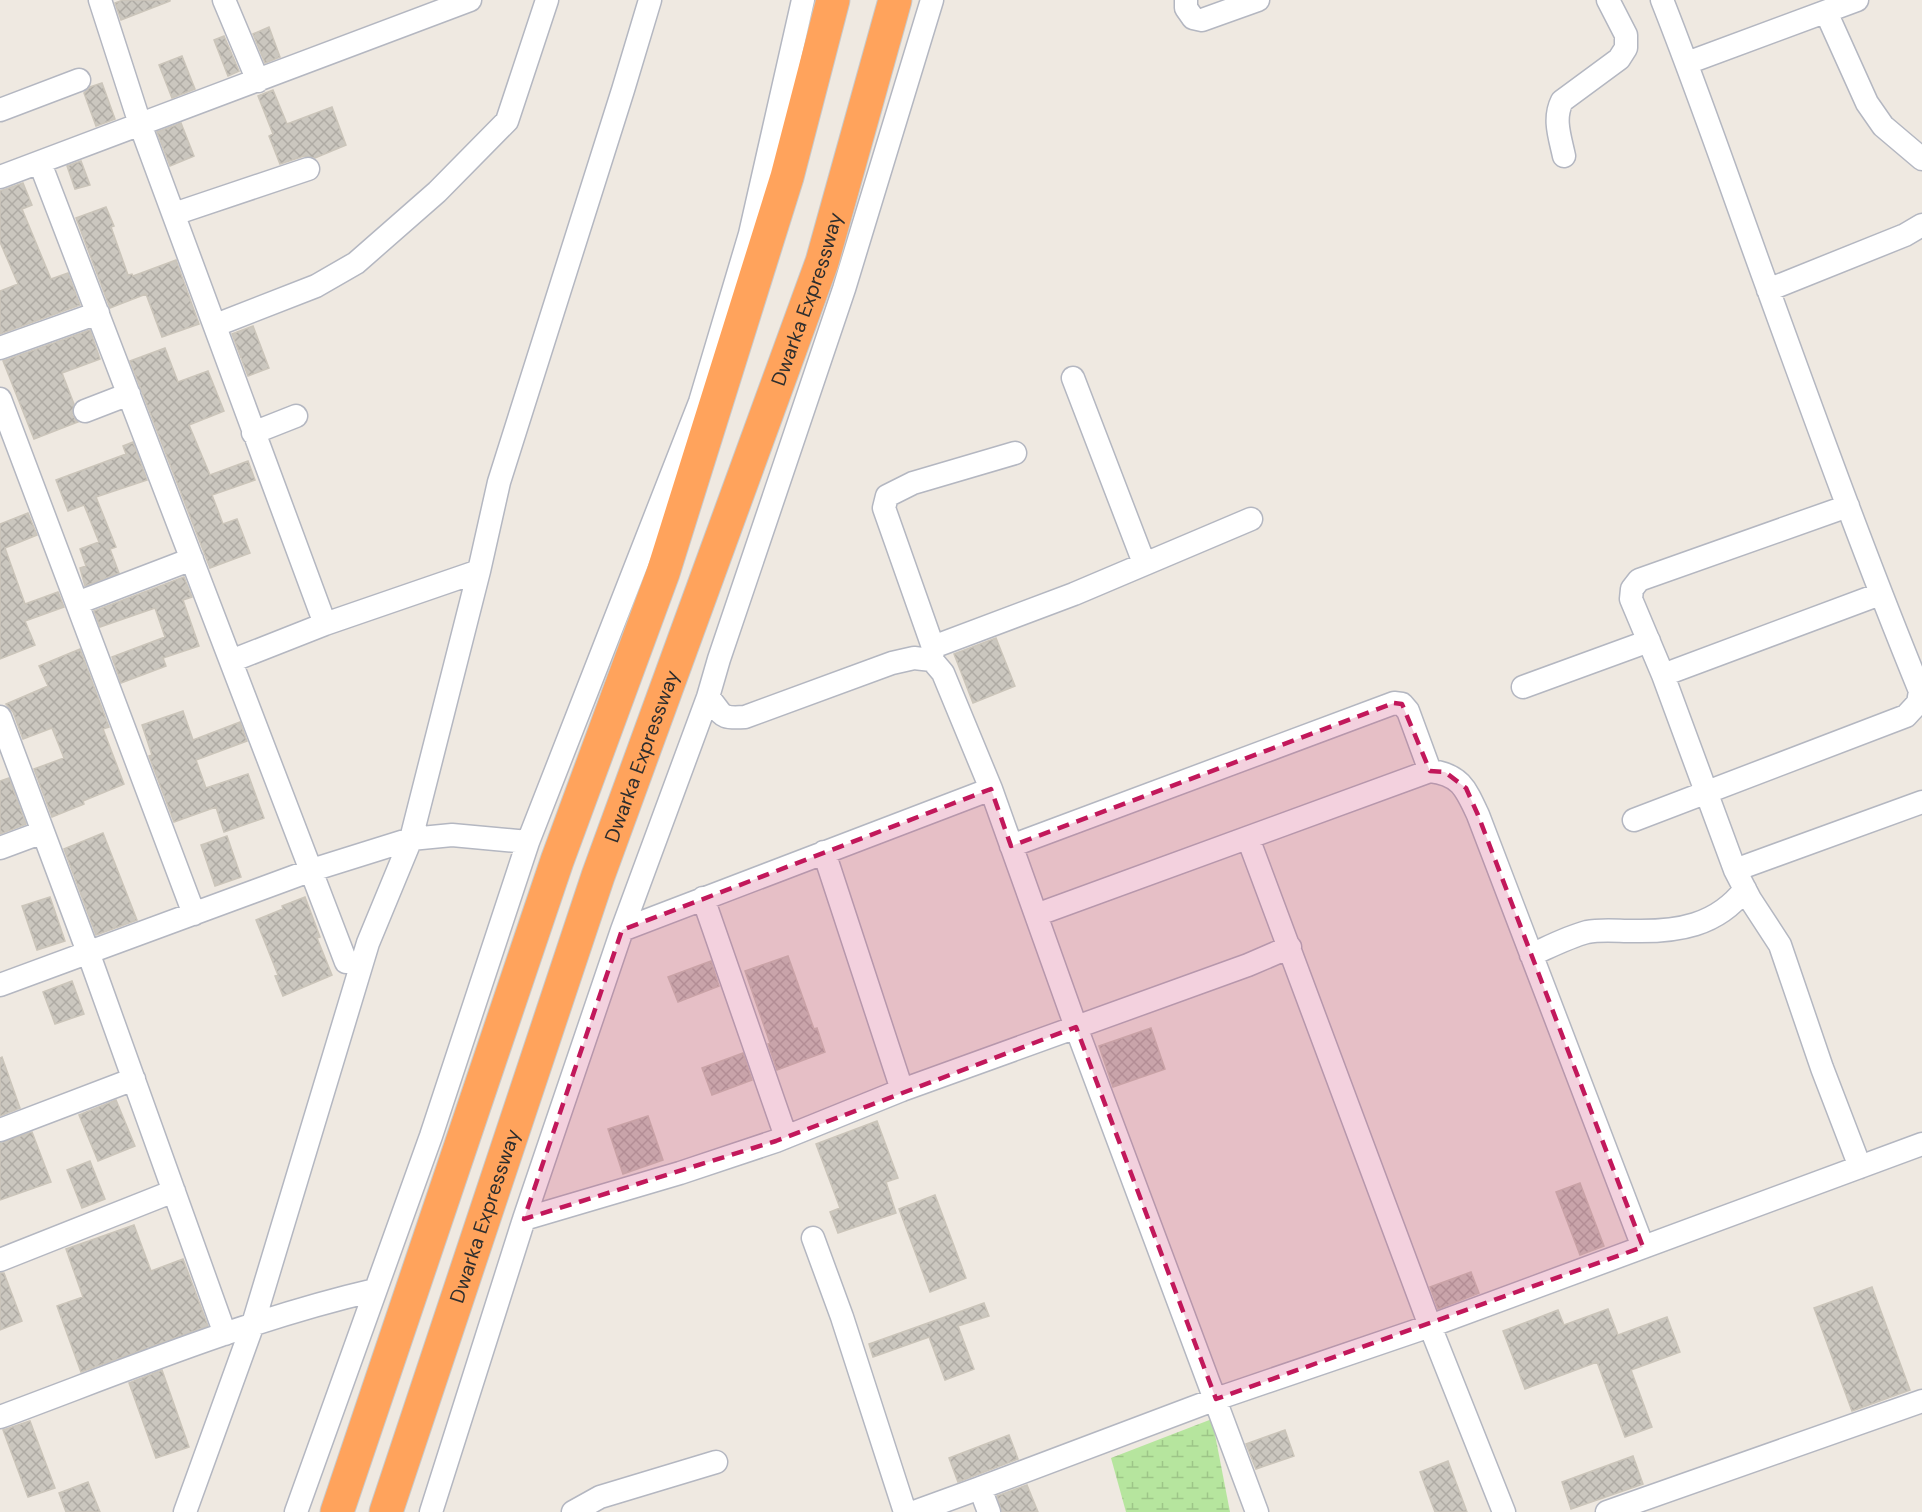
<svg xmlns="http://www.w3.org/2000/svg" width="1922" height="1512" font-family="'DM Sans',sans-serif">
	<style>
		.wetland { fill: url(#wetland-marsh) }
		.building { fill: url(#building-cross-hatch); stroke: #cbc5ba; stroke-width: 1.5 }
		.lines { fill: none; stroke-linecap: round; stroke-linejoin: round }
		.minor-casing { stroke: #b4b7c1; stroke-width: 25 }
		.highway-casing { stroke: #c9c9c9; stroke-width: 35 }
		.minor { stroke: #fff; stroke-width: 22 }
		.highway { stroke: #ffa35c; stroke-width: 33 }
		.marked { fill: #c2185b; fill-opacity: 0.2; stroke: #c2185b; stroke-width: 4.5; stroke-dasharray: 12 8; stroke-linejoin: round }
		.labels { text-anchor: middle; stroke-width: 6; stroke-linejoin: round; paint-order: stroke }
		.street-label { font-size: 20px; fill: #2e2e2e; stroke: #fff }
	</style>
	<defs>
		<pattern id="wetland-marsh" width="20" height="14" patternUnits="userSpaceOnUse" patternTransform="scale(1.5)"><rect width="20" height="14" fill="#b6e59e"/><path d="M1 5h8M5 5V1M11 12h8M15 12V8" fill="none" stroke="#9dc588"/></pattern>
		<pattern id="building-cross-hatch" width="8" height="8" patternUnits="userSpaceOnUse" patternTransform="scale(1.5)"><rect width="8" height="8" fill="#cbc7bf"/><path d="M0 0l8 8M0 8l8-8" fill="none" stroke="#afaba4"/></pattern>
	</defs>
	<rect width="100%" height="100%" fill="#efe9e1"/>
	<path class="wetland" d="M1212 1419 1230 1512H1126L1111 1458Z"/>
	<path class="building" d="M123 0H170V1L121 20 115 3Z
		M269 27 280 57 265 63 253 34Z
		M224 36 239 71 228 76 214 40Z
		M182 56 195 89 172 98 159 65Z
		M102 83 115 119 96 126 84 93 90 87Z
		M273 90 287 124 332 107 346 145 315 158 304 156 280 164 269 136 273 134 258 96Z
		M181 123 194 156 170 166 157 132Z
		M81 161 90 185 75 189 67 166Z
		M23 183 32 205 22 209 51 279 68 273 80 305 0 334V291L18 284 0 242V191Z
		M106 207 114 226 111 227 128 275 132 274 133 276 176 260 199 324 162 337 146 294 110 308 76 218Z
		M253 326 269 368 248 376 232 334Z
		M90 330 100 359 62 373 74 404 72 415 78 422 34 439 3 361Z
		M165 348 178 382 208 371 224 411 189 425 210 475 248 461 255 480 212 495 223 524 237 519 250 553 210 568 130 361Z
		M133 442 147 480 96 497 116 547 110 549 119 573 85 586 80 568 86 566 80 549 99 542 84 505 68 511 56 480 126 454 123 446Z
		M28 513 37 535 5 548 25 604 58 592 64 607 25 621 35 645 0 659V524Z
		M184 577 192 597 183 600 199 646 163 658 166 666 121 683 112 657 165 637 155 608 100 627 94 611Z
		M996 638 1015 686 973 703 954 654Z
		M80 649 109 727 103 729 124 784 83 801 84 804 52 817 34 769 64 758 52 728 23 739 13 712 6 704 48 686 39 666Z
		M183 711 193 740 240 722 247 741 196 760 206 788 248 774 264 818 224 832 216 807 174 822 149 756 152 755 142 725Z
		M9 778 26 824 0 834V781Z
		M103 833 137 920 96 935 64 849Z
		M227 836 241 877 215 886 201 845Z
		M50 897 65 941 37 950 22 906Z
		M305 897 320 937 317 938 332 975 283 996 275 976 278 975 256 920 283 909 282 906Z
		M788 956 814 1029 817 1028 825 1052 777 1070 768 1044 770 1043 745 971Z
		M711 961 719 986 678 1002 668 977Z
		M72 981 84 1014 55 1024 43 992Z
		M1151 1028 1165 1069 1113 1087 1099 1046Z
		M743 1053 752 1080 712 1095 702 1068Z
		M2 1057 20 1108 0 1116V1058Z
		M116 1100 135 1146 98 1161 79 1115Z
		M648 1116 663 1160 623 1174 608 1129Z
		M877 1121 898 1178 886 1182 896 1213 838 1233 830 1212 840 1208 816 1144Z
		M32 1132 51 1182 0 1200V1143Z
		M90 1161 105 1199 82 1208 67 1170Z
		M1580 1183 1604 1246 1580 1255 1556 1192Z
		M935 1195 966 1278 930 1292 899 1209Z
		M134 1225 151 1271 183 1259 208 1326 81 1372 57 1306 83 1297 66 1249Z
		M1471 1272 1479 1293 1438 1309 1430 1287Z
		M0 1273H4L22 1321 0 1330Z
		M1872 1287 1910 1390 1852 1411 1814 1308Z
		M984 1303 989 1316 958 1326 974 1369 945 1380 929 1337 873 1357 869 1344Z
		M1608 1309 1618 1335 1667 1317 1680 1352 1631 1370 1652 1427 1625 1437 1597 1362 1525 1389 1503 1331 1558 1310 1564 1325Z
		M162 1370 189 1447 156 1458 129 1383Z
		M30 1421 55 1488 28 1497 3 1430Z
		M1285 1430 1294 1456 1256 1469 1246 1444Z
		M1009 1435 1018 1459 958 1482 949 1458Z
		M1633 1456 1643 1484 1571 1509 1562 1482Z
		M1448 1461 1467 1512H1435L1420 1472Z
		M88 1482 100 1512H66L59 1493Z
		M1027 1485 1038 1512H1002L997 1496Z"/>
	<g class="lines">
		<g class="minor-casing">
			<path id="minor" d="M100 0 140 124 325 624
				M224 0 258 81
				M1186 0V8L1193 18 1202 20 1258 0
				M1826 12 1867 103 1883 126 1922 159
				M1687 63 1857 0
				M0 110 79 80
				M1564 156C1560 137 1553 119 1562 101L1619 59 1626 48V35L1608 0
				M40 163 346 962
				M0 177 470 0
				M174 214 308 169
				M1768 290 1905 235 1922 225
				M216 325 316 286 356 263 437 192 507 121 547 0
				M0 348 98 313
				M1073 378 1144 563
				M0 399 194 914
				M85 411 129 394
				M253 433 296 416
				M1848 506 1639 580 1632 589 1631 599 1663 675 1735 870 1750 899 1780 945 1822 1068 1860 1167
				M77 603 192 559
				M933 647 1074 594 1251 519
				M932 660 933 647 884 508 887 496 913 483 1015 453
				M231 661 325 624 479 571
				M1663 675 1880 594
				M1523 687 1649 641
				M708 697C724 714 717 719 745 717L892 663 914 658 932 660 943 673 991 789 1076 1027 1257 1512
				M0 717 88 952 225 1334
				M1634 820 1906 716 1918 703 1920 691C1866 559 1817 424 1768 289 1733 193 1700 96 1662 0
				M1248 838 1430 1326 1504 1512
				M1011 846 1394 703 1402 704 1408 711 1430 771
				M0 848 43 832
				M824 852 902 1090
				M1735 870 1922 802
				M703 898 786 1137
				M1036 915 1430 771C1460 774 1466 789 1478 815L1643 1247
				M622 930 991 789
				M1531 955C1549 947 1568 937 1587 932 1601 929 1618 931 1633 931 1677 932 1717 926 1745 889
				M0 985 312 870 411 839 452 835 528 842
				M0 1130 134 1079
				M524 1219 680 1173 776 1141 902 1090 1248 965 1290 947
				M813 1238 842 1317 905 1512
				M0 1260 174 1191
				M0 1417C124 1371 246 1320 375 1290
				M980 1488 1216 1399 1430 1326 1922 1144
				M185 1512 253 1324 368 943 411 839 479 571 499 482 623 90 650 0
				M296 1512 431 1136 528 842 700 402 750 234 803 0
				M431 1512 524 1219 622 930 708 697 719 659 844 289 932 0
				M573 1512 600 1497 716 1462
				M914 1512 980 1488 989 1512
				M1607 1512 1922 1401"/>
		</g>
		<g class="highway-casing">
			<g id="highway">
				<path d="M337 1512 557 861 663 573 787 177 833 0"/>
				<path id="s1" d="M386 1512 598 876 822 262 895 0"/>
			</g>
		</g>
		<use href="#minor" class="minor"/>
		<use href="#highway" class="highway"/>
	</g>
	<path class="marked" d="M1394 703 1402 704 1430 771 1445 772 1466 788 1478 815 1643 1247 1216 1399 1076 1027 776 1141 524 1219 622 930 991 789 1011 846Z"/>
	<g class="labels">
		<g class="street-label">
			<text dy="7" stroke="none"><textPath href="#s1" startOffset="1284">Dwarka Expressway</textPath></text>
			<text dy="7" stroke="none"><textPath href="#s1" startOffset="798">Dwarka Expressway</textPath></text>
			<text dy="7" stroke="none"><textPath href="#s1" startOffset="312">Dwarka Expressway</textPath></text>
		</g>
	</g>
</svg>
